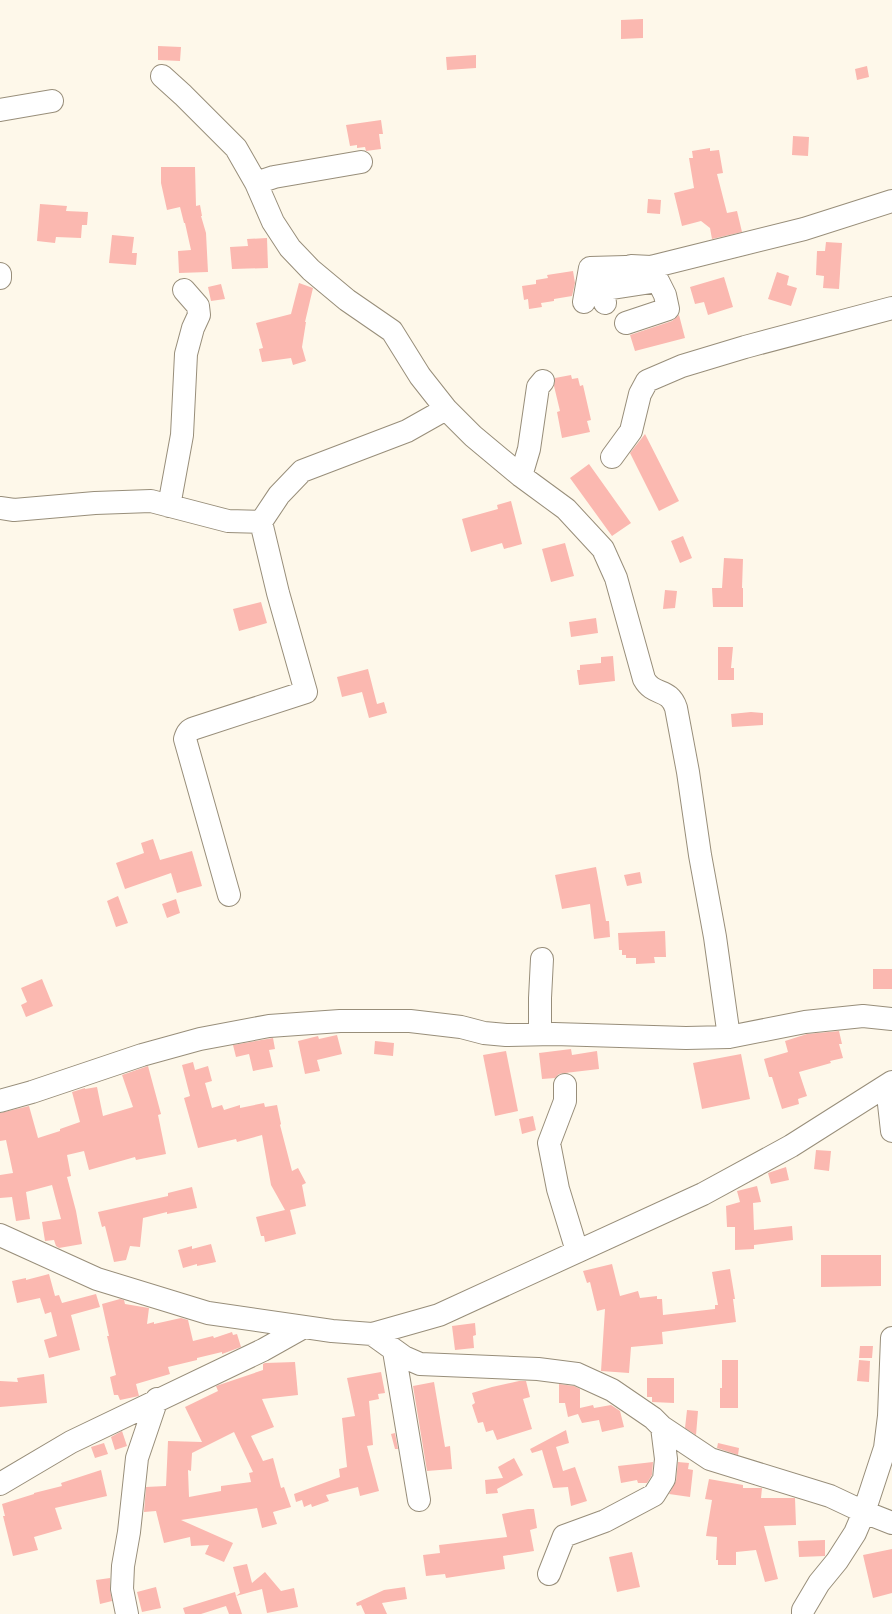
<svg xmlns="http://www.w3.org/2000/svg" width="892" height="1614" font-family="Arial,sans-serif">
	<style>
		.building { fill: #fbb8b0; fill-rule: evenodd }
		.lines { fill: none; stroke-linecap: round; stroke-linejoin: round }
		.minor-casing { stroke: #988e7a; stroke-width: 24 }
		.minor { stroke: #fff; stroke-width: 22 }
	</style>
	<rect width="100%" height="100%" fill="#fef8ea"/>
	<path class="building" d="M643 19V38L621 39V20Z
		M158 46 181 47 180 61 158 60Z
		M476 55V68L447 70 446 57Z
		M867 66 869 77 857 80 855 69Z
		M381 120 383 134H379L381 149 366 151 365 147 357 148V145L350 146 346 125Z
		M793 136 809 137 808 156 792 155Z
		M710 148V151L719 150 723 173 717 174 727 213 737 211 742 232 712 239 710 228 701 221 682 226 674 193 694 188 689 158H693L692 151Z
		M161 167H195L196 206 200 205 202 216H201L206 233 208 272 179 273 178 251 191 250 185 223H184L180 207 167 210 161 183Z
		M648 199 661 200 660 214 647 213Z
		M40 204 67 206 66 211 88 212 87 225H82L81 238 56 237 55 243 37 241Z
		M112 235 134 237 132 253H137L136 265 109 263Z
		M267 238 268 268 232 269 230 247 248 246 247 239Z
		M826 242 842 243 839 289 823 288 824 276 816 275 817 251H825Z
		M573 271 575 283 572 296 554 299V301L541 303 542 307 529 309 528 299 524 300 522 286 536 284V280L548 278 547 275Z
		M777 272 789 276 787 285 797 288 791 306 768 299Z
		M724 277 733 307 708 315 704 302 695 304 690 287Z
		M299 283 313 288 305 322H306L302 347 306 361 293 365 291 358 262 362 259 349 263 348 256 323 291 314Z
		M221 284 225 299 211 301 208 287Z
		M679 315 685 338 635 351 630 335 672 321Z
		M571 375 572 379 578 378 580 386 583 385 591 420 587 421 590 432 562 438 557 412 560 411 554 386 555 378Z
		M645 434 679 501 659 511 630 453Z
		M589 464 631 523 612 536 570 478Z
		M511 501 522 544 504 549 502 543 471 552 462 519 498 509 497 505Z
		M683 536 692 558 680 563 671 541Z
		M565 543 574 576 551 582 542 549Z
		M724 558 743 559 742 588H743V607H713L712 588H722Z
		M665 590 677 591 675 608 663 609Z
		M261 602 267 623 239 631 233 609Z
		M596 618 598 633 571 637 569 622Z
		M718 647H733L731 668H734V680H718Z
		M613 656 615 681 579 685 577 670H580V665L601 663V657Z
		M368 669 377 704 384 702 387 713 369 718 362 692 342 697 337 677Z
		M751 712 763 713V725L732 727 731 714Z
		M153 839 160 860 192 851 202 886 177 893 171 873 125 889 116 863 144 853 141 843Z
		M596 867 606 921H609L610 937 594 939 590 904 562 909 555 875Z
		M640 872 642 883 627 886 624 875Z
		M118 896 128 923 116 927 107 901Z
		M176 899 180 913 167 918 162 904Z
		M665 931 666 957H654L655 963 636 964V958H626V955H622V950H619L618 933Z
		M873 969H892V989H873Z
		M42 979 53 1006 26 1017 21 1005 27 1002 21 988Z
		M839 1031 842 1044H839L843 1058 830 1061 831 1063 799 1072 807 1096 798 1099 799 1104 782 1109 772 1077H769L764 1059 788 1052 785 1041 807 1034Z
		M337 1035 342 1054 317 1060 320 1071 305 1074 298 1041 318 1036 319 1039Z
		M273 1038 275 1049 269 1050 273 1067 253 1071 249 1054 236 1057 233 1045Z
		M375 1041 394 1043 393 1056 374 1054Z
		M571 1049 572 1055 597 1051 599 1069 565 1073 559 1074 555 1078 542 1079 539 1053Z
		M506 1051 518 1111 495 1116 483 1055Z
		M741 1054 750 1099 702 1109 693 1063Z
		M193 1062 195 1070 208 1066 212 1081 205 1083 212 1108 222 1105 224 1110 240 1105V1108L264 1103 265 1107 277 1105 281 1124 280 1125 292 1171 298 1168 306 1183 302 1185 306 1206 290 1210 296 1234 265 1242 264 1236H261L256 1217 285 1210 271 1185 262 1135 237 1142 236 1139 198 1148 184 1098 190 1096 182 1065Z
		M148 1066 161 1114 158 1115 166 1154 136 1160 135 1157 89 1170 84 1151 67 1155 71 1176 67 1177 76 1211 82 1244 59 1248 56 1246 54 1240 45 1241 42 1222 61 1219 52 1185 26 1192 30 1219 16 1221 12 1197 0 1198V1175L13 1173 6 1140 0 1141V1113L29 1106 38 1138 60 1131V1129L80 1122 72 1092 85 1088V1089L97 1087 103 1116 133 1107 122 1075Z
		M533 1116 536 1130 522 1134 519 1119Z
		M816 1150 831 1151 829 1171 814 1169Z
		M786 1167 789 1180 771 1184 768 1173Z
		M757 1186 761 1202 753 1203 754 1230 792 1226 793 1240 754 1245V1249L735 1250V1227H727L726 1206 740 1202 737 1191Z
		M192 1187 197 1208 167 1214V1212L143 1218 140 1247 130 1246 126 1260 114 1262 105 1226 102 1227 98 1212 168 1196V1193Z
		M211 1244 216 1262 197 1266V1264L183 1268 178 1250 192 1246V1249Z
		M821 1255H881V1286L821 1287Z
		M612 1264 620 1296 638 1291 640 1298 657 1296V1299H662L663 1315 715 1309V1305H718L712 1272 730 1269 735 1299H733L736 1322 662 1332 663 1344 631 1347 629 1373 601 1371 605 1309 597 1311 590 1282 587 1283 583 1271Z
		M49 1274 55 1296 59 1295 62 1303 96 1294 100 1307 71 1315 80 1350 49 1358 44 1340 57 1336 51 1312 45 1314 40 1298 17 1303 12 1281 26 1278V1280Z
		M120 1299 124 1300 125 1304 149 1308 147 1324 154 1322V1324L181 1318 188 1320 193 1341 213 1336 214 1338 232 1332 233 1335 237 1334 241 1347 222 1354V1352L197 1358V1360L168 1367 170 1374 136 1384 139 1396 120 1400 118 1395H114L110 1377 116 1375 107 1336H109L102 1304Z
		M475 1323 476 1335 473 1336 474 1348 455 1350 452 1326Z
		M860 1346H873L872 1358H859Z
		M722 1360H738V1408H720V1388H722Z
		M859 1360 870 1361 869 1382 857 1381Z
		M295 1362 298 1395 262 1399 274 1427 251 1436 263 1461 273 1458 281 1488 284 1487 291 1507 273 1512 277 1524 262 1528 257 1508 181 1520 233 1543 224 1562 205 1554 209 1545 191 1546 190 1537 164 1543 156 1511 144 1512 146 1487 166 1486 168 1441 202 1442 185 1407 218 1391 216 1386 263 1370V1364L265 1363ZM234 1432 253 1472 249 1473 251 1482 221 1486V1491L189 1497 188 1470 191 1471 192 1453Z
		M381 1372 385 1393 378 1394 379 1399 369 1401 373 1445 367 1446 379 1491 360 1496 358 1487 326 1495 329 1501 312 1507 311 1504 304 1507 302 1500 296 1502 294 1494 340 1477 339 1469 347 1467 342 1418 355 1416 347 1378Z
		M44 1374 47 1403 0 1407V1381L18 1382 17 1378Z
		M647 1378H674V1403L652 1402V1397H647Z
		M519 1381H526L530 1397 523 1399 532 1429 497 1440 493 1430 486 1432 483 1422 478 1423 472 1405 475 1403 472 1393 492 1387Z
		M434 1382 445 1447 450 1446 452 1469 427 1471 413 1386Z
		M559 1384 574 1386 580 1389V1408L593 1405 594 1408 611 1405 620 1411 624 1427 602 1432 599 1420 582 1423 578 1414 568 1417 565 1403H559Z
		M687 1410 698 1411 696 1435 685 1428Z
		M566 1430 569 1443 556 1447 563 1471 575 1467 587 1501 571 1506 568 1487 553 1488 542 1450 532 1453 530 1449Z
		M122 1431 127 1446 115 1450 111 1437Z
		M395 1433 398 1449H395L391 1434Z
		M104 1443 108 1454 95 1458 91 1447Z
		M718 1443 739 1448 738 1455 717 1448Z
		M514 1458 523 1475 497 1489 498 1493 486 1494 485 1480 503 1478 498 1467Z
		M653 1462 652 1475 647 1483H638L637 1480 621 1483 618 1466Z
		M678 1462 689 1463 688 1469 693 1470 690 1497 669 1494 676 1481Z
		M101 1470 107 1496 55 1508 62 1529 34 1537 38 1550 13 1556 3 1516H5L2 1504 34 1494V1493L62 1486 61 1483Z
		M709 1479 743 1485V1488H762L761 1498H795L796 1525 764 1526 778 1579 765 1582 756 1550 736 1552V1565H718V1560H716L717 1537 706 1536 712 1500 705 1499Z
		M528 1509H534L537 1528 530 1530 534 1551 503 1556 505 1569 446 1578 445 1574 426 1576 423 1555 440 1553 439 1545 507 1537 502 1514Z
		M825 1540V1556L799 1557 798 1541Z
		M892 1549V1593L873 1598 863 1555Z
		M632 1552 640 1587 617 1592 609 1557Z
		M247 1564 252 1583 265 1572 281 1591 294 1588 298 1607 267 1613 262 1589 236 1596 242 1614H229L226 1606 201 1614H185L183 1608 235 1592 236 1596 240 1593 233 1567Z
		M110 1578V1589L112 1601 100 1604 96 1580Z
		M156 1587 161 1608 142 1612 137 1592Z
		M405 1587 407 1599 382 1603 387 1614H365L361 1605 357 1606 356 1603 384 1590Z"/>
	<g class="lines">
		<g class="minor-casing">
			<path id="minor" d="M162 76 183 95 236 148 256 183 273 222 290 248 311 270 347 300 392 331 420 376 446 409 473 436 521 476 566 509 603 549 616 578 644 679C654 697 669 687 676 708L688 772 700 855 715 937 729 1037
				M0 110 52 101
				M256 183 274 177 361 162
				M0 274V278
				M606 289 658 281 665 295 668 309 626 323
				M584 302 590 268 626 267
				M605 303 603 289 605 281 621 275 631 266 651 267 804 229 892 201
				M612 457 631 431 640 394 647 381 682 366 745 347 892 308
				M521 476 529 449 538 387 543 381
				M169 506 182 435 186 354 193 328 199 315 198 306 184 290
				M0 508 14 510 95 503 151 501 228 521 261 522 279 495 302 471 407 431 446 409
				M229 895 185 739C187 732 189 730 195 728L306 692 278 593 261 522
				M540 1034V998L542 959
				M565 1085V1101L549 1143 558 1189 577 1251
				M887 1086 892 1131
				M0 1101 32 1092 142 1055 200 1039 269 1026 340 1021H410L461 1027 484 1033 506 1035 554 1034 686 1038 729 1037 805 1022 863 1016 892 1019
				M0 1235 97 1279 208 1313 332 1331 372 1334 439 1315 703 1194 791 1146 892 1082
				M372 1334 404 1357 420 1364 538 1369 577 1374 612 1390 653 1418 662 1427 710 1459 830 1496 864 1512 892 1523
				M394 1351 419 1500
				M0 1484 71 1442 263 1350 304 1327
				M549 1574 564 1536 605 1521 654 1495 664 1479 666 1459 662 1427
				M127 1614 122 1589 123 1566 129 1532 137 1458 157 1399
				M803 1614V1610L819 1583 837 1561 855 1533 864 1512 885 1448 889 1416 892 1338"/>
		</g>
		<use href="#minor" class="minor"/>
	</g>
</svg>
